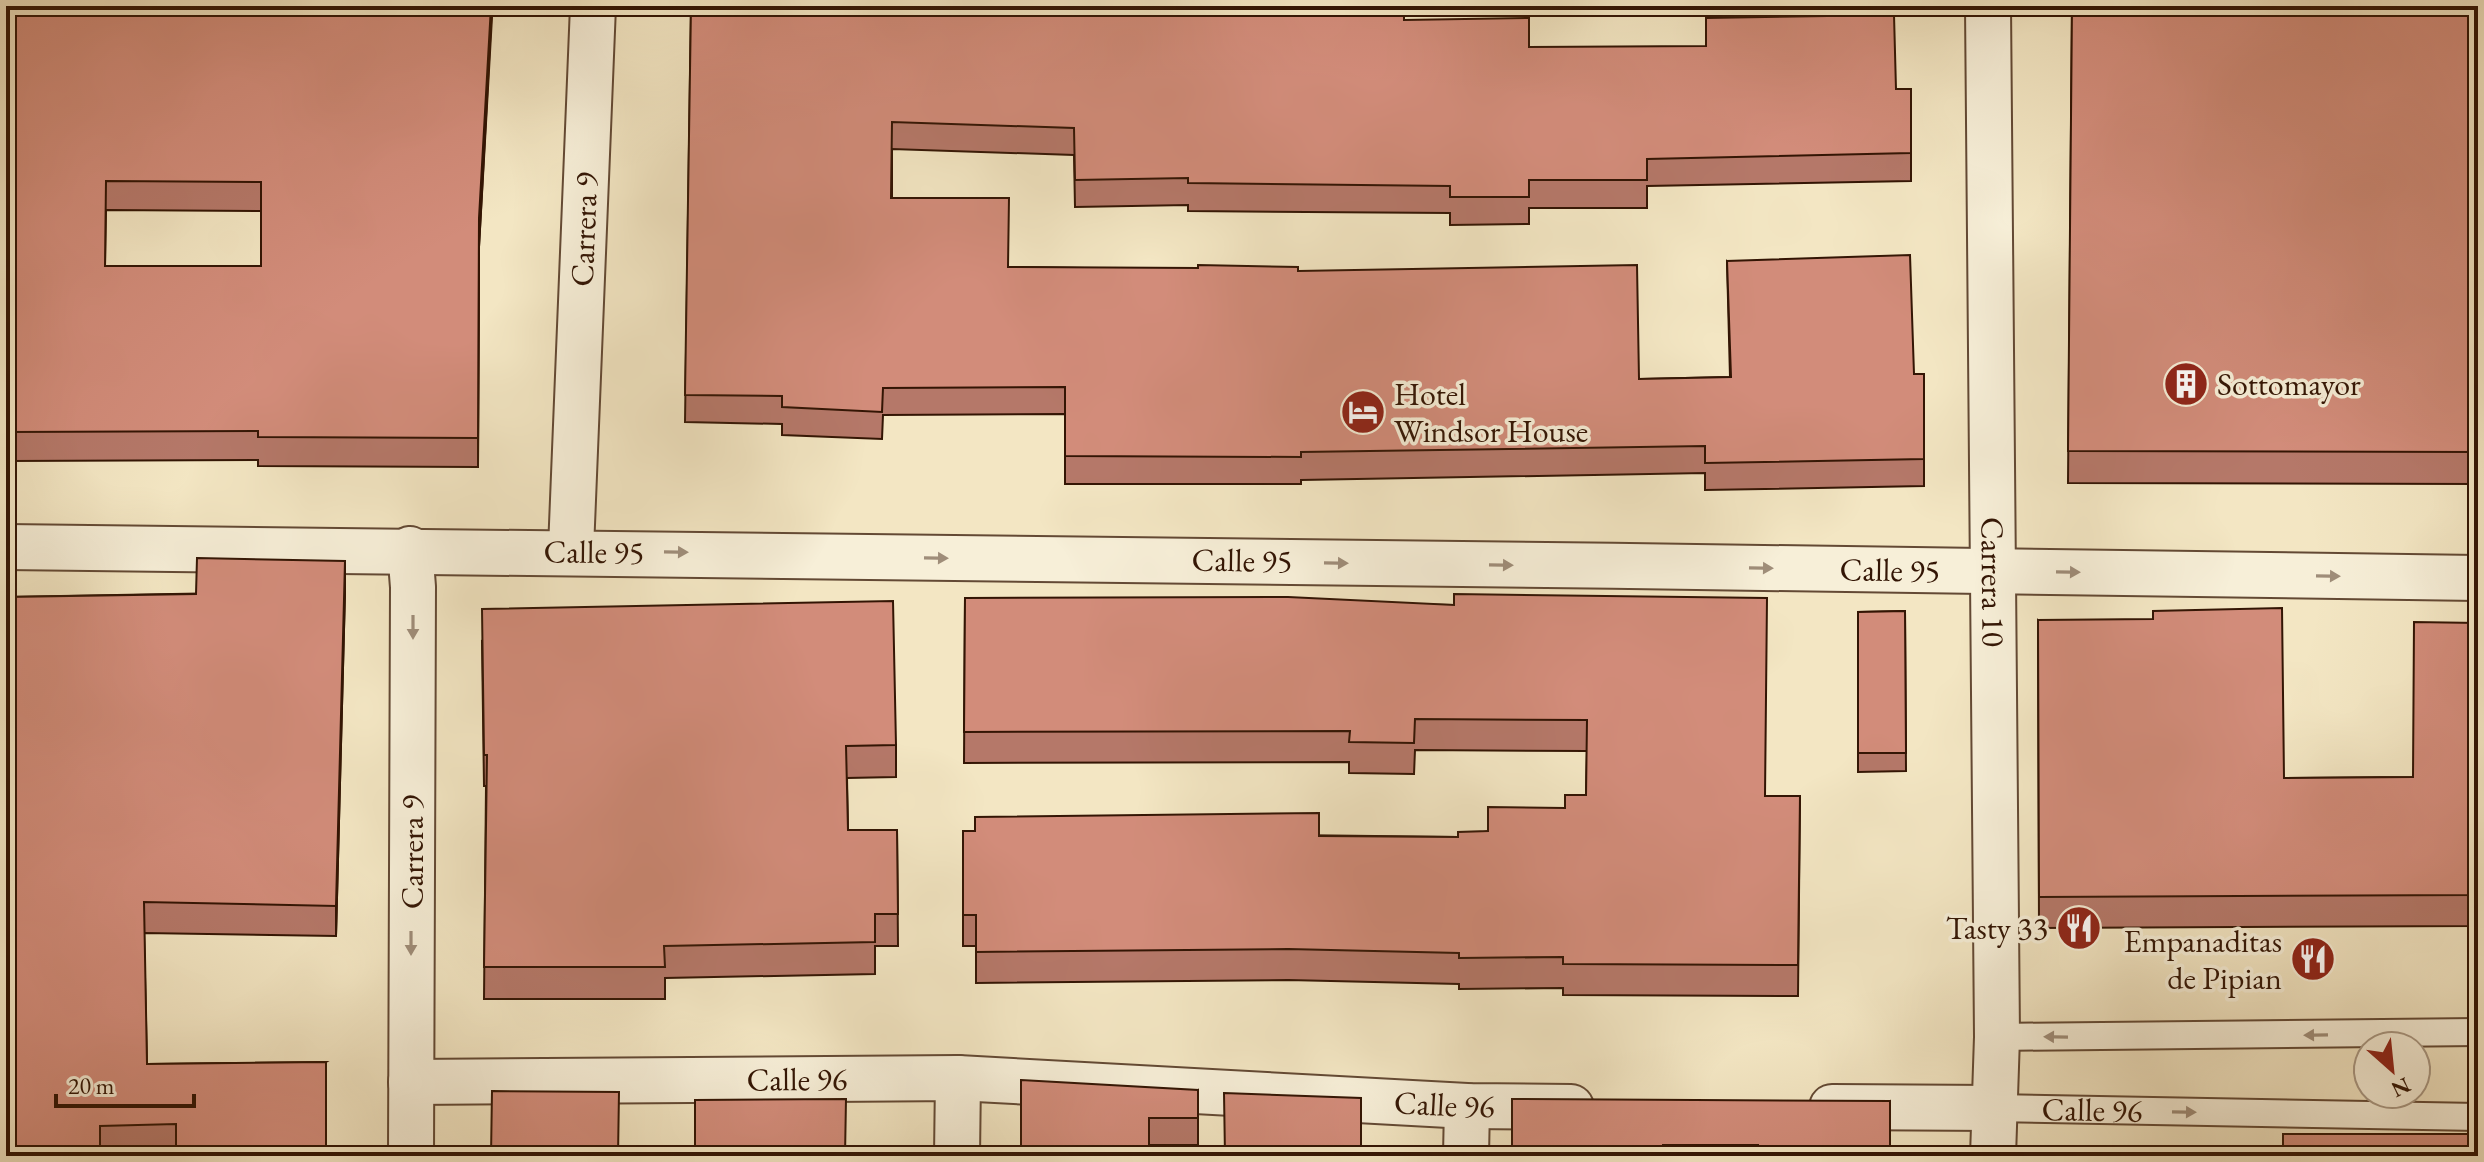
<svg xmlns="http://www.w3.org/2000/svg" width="2484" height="1162" font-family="'EB Garamond',serif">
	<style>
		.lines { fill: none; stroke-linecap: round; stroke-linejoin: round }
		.service-casing { stroke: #634934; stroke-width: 30 }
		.minor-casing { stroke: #634934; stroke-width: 48 }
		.service { stroke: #f7efd8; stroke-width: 26 }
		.minor { stroke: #f7efd8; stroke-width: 44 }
		.wall { fill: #b57869; stroke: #331504; stroke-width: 2; fill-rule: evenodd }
		.shaded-wall { fill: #936255; stroke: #331504; stroke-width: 2 }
		.building { fill: #d28c7a; stroke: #331504; stroke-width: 2; fill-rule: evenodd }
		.oneway { fill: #9f8d79 }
		.labels { text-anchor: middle; stroke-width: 7; stroke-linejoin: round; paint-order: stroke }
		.street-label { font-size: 32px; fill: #331504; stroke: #f7efd8 }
		.poi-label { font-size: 32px; fill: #331504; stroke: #f7efd8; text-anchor: start }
	</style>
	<rect width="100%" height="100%" fill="#f3e6c3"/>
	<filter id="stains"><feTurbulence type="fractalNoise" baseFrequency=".0025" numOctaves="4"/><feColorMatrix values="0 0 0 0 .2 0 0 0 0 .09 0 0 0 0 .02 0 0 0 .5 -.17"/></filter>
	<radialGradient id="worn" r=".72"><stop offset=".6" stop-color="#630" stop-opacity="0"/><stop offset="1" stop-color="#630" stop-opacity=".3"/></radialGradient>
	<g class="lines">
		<g class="service-casing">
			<g id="service">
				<path d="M1997 1037 2478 1032"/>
				<path id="s1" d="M1994 1108 2478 1117"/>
			</g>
		</g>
		<g class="minor-casing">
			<g id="minor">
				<path id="s2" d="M1988 6 1997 1037 1993 1156"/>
				<path id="s3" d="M6 547C830 551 1654 568 2478 578"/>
				<path d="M410 549 413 587 411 1156"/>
				<path id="s4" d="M571 549 593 6"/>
				<path id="s5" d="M411 1082 958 1078 1467 1106 1571 1107"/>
				<path d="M1832 1107 1994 1108"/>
				<path d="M957 1156 958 1078"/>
				<path d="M1466 1156 1467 1106"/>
			</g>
		</g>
		<use href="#service" class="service"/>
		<use href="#minor" class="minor"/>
	</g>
	<path class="wall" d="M6 6H492L479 247 478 467 258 466V460L9 461 11 215H6ZM106 210 261 211V266H105Z
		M691 6 1028 8 1404 20 1529 47 1896 89H1911V181L1647 186V208H1529V224L1450 225V213L1188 211V205L1075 207 1074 155 892 149V198L1009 267 1298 271 1639 379 1730 377 1727 261 1914 374H1924V486L1705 490V473L1301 480V484H1065V414L883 415 882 439 782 435V424L685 422Z
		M2072 6H2478V484L2068 483Z
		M345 591 336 936 144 933 147 1064 326 1062 176 1155 100 1156 6 597Z
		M965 598 1454 605 1766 796H1800L1798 996 1563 995V988L1459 989V984L1288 980 976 983V946H963V831L1458 837 1488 831 1565 808 1586 795 1587 751 1415 750 1414 774 1349 773V762L964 763Z
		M1905 611 1906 771 1858 772V612Z
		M2038 620 2284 778 2413 777 2478 623V926L2039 928Z
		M482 641 896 745V777L847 778 848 830H897L898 946H875V974L665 978V999H484L486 786H484Z
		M1198 1090V1145H1149L1021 1156Z
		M1890 1101V1156H1512Z"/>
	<path class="shaded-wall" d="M491 6H492V17L479 247 478 467 479 218Z
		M345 561V591L336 936V906Z"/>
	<path class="building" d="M6 6H491L479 218 478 438 258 437V431L9 432 11 186H6ZM106 181 261 182V266H105Z
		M691 6H1027V8L1404 7V20L1529 18V47L1706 46V18L1894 15 1896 89H1911V153L1647 159V180H1529V197H1450V186L1188 183V178L1075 180 1074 128 892 122 891 198H1009L1008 267 1198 268V265L1298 267V271L1637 265 1639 379 1731 377 1727 261 1910 255 1914 374H1924V459L1705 463V446L1301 452V457L1065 456V387L883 388 882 412 782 407V396L685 395Z
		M2072 6H2478V452L2068 451Z
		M197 558 345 561 336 906 144 902 147 1064 326 1062V1156H176V1124L100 1126V1156H6V597L196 594Z
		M1454 594 1767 598 1765 796H1800L1798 965 1563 964V957L1459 958V953L1288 949 976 952V915H963V831H975V817L1319 813V836L1458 837V832L1488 831V807L1565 808V795H1586L1587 720 1415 719 1414 743 1349 742 1350 731 964 732 965 598 1288 597 1454 605Z
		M893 601 896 745 846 746 848 830H897L898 914H875V942L664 946 665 967H484L487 755H484L482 609Z
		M2282 608 2284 778 2413 777 2414 622 2478 623V895L2039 897 2038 620 2153 619V611Z
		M1905 611 1906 753H1858V612Z
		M1021 1080 1198 1090V1118H1149V1156H1021Z
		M492 1091 619 1092 618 1156H491Z
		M1224 1093 1361 1098V1156H1225Z
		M846 1099 845 1156H695V1100Z
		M1512 1099 1890 1101V1156H1758V1145H1663V1156H1512Z
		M2283 1134H2478V1156H2283Z
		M2047 1154 2212 1155V1156H2047Z"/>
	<defs><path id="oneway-solid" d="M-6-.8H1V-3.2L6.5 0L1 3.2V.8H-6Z" transform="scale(2)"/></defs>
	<g class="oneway">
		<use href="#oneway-solid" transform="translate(676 552) rotate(1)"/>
		<use href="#oneway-solid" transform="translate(936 558) rotate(1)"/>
		<use href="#oneway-solid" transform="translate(1336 563) rotate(1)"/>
		<use href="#oneway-solid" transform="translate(1501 565) rotate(1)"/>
		<use href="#oneway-solid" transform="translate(1761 568) rotate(1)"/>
		<use href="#oneway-solid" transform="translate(2068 572) rotate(1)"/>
		<use href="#oneway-solid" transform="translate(2328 576) rotate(1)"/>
		<use href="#oneway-solid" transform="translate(413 627) rotate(90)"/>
		<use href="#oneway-solid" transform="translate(411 943) rotate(90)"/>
		<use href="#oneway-solid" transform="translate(2316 1035) rotate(179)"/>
		<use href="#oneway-solid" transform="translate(2056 1037) rotate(-179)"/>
		<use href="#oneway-solid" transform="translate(2184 1112) rotate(1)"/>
	</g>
	<defs>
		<g id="building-disc" transform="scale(2.3)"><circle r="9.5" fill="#8f2418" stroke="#f7efd8"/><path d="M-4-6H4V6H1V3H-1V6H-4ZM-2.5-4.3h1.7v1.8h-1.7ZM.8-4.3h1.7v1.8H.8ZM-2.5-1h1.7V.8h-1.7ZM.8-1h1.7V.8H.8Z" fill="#fff"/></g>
		<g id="hotel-disc" transform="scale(2.3)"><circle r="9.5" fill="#8f2418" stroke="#f7efd8"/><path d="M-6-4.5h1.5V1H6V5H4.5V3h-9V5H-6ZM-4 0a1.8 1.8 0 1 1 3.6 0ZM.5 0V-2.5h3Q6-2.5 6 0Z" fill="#fff"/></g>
		<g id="restaurant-disc" transform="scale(2.3)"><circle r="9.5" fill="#8f2418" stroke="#f7efd8"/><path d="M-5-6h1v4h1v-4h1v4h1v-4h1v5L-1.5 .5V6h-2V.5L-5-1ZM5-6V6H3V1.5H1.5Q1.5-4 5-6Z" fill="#fff"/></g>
	</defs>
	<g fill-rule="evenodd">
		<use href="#building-disc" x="2186" y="384"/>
		<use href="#hotel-disc" x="1363" y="412"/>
		<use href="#restaurant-disc" x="2079" y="928"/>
		<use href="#restaurant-disc" x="2313" y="959"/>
	</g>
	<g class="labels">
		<g class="street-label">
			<text dy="11" stroke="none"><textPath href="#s4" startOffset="320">Carrera 9</textPath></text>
			<text dy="11" stroke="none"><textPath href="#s3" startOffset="588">Calle 95</textPath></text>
			<text dy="11" stroke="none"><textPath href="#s3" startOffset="1236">Calle 95</textPath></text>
			<text dy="11" stroke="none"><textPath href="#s3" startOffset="1884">Calle 95</textPath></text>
			<text dy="11" stroke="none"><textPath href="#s2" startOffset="576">Carrera 10</textPath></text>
			<text transform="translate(412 852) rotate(-90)" y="11">Carrera 9</text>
			<text dy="11" stroke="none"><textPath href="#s5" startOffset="386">Calle 96</textPath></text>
			<text dy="11" stroke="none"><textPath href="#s5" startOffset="1034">Calle 96</textPath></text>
			<text dy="11" stroke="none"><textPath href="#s1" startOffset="98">Calle 96</textPath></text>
		</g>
		<g class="poi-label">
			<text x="2217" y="395">Sottomayor</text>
			<text x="1394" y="405">Hotel<tspan x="1394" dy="37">Windsor House</tspan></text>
			<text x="2048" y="939" text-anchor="end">Tasty 33</text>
			<text x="2282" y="952" text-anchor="end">Empanaditas<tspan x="2282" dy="37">de Pipian</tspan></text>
		</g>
	</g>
	<rect width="2484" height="1162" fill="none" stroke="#f3e6c3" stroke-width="32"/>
	<rect x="8" y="8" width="2468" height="1146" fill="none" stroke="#331504" stroke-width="4"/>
	<rect x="16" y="16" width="2452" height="1130" fill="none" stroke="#331504" stroke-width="2"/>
	<g transform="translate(2392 1070) rotate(153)"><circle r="38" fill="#f7efd8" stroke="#a99883" stroke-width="2"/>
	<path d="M0-6L14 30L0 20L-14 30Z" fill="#8f2418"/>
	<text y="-12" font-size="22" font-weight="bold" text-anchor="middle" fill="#331504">N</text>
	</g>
	<path d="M56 1094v12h138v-12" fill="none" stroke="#331504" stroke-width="4"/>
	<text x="68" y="1094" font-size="24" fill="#331504" stroke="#f7efd8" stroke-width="6" paint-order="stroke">20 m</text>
	<rect width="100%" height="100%" filter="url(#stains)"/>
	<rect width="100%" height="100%" fill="url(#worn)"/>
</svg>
